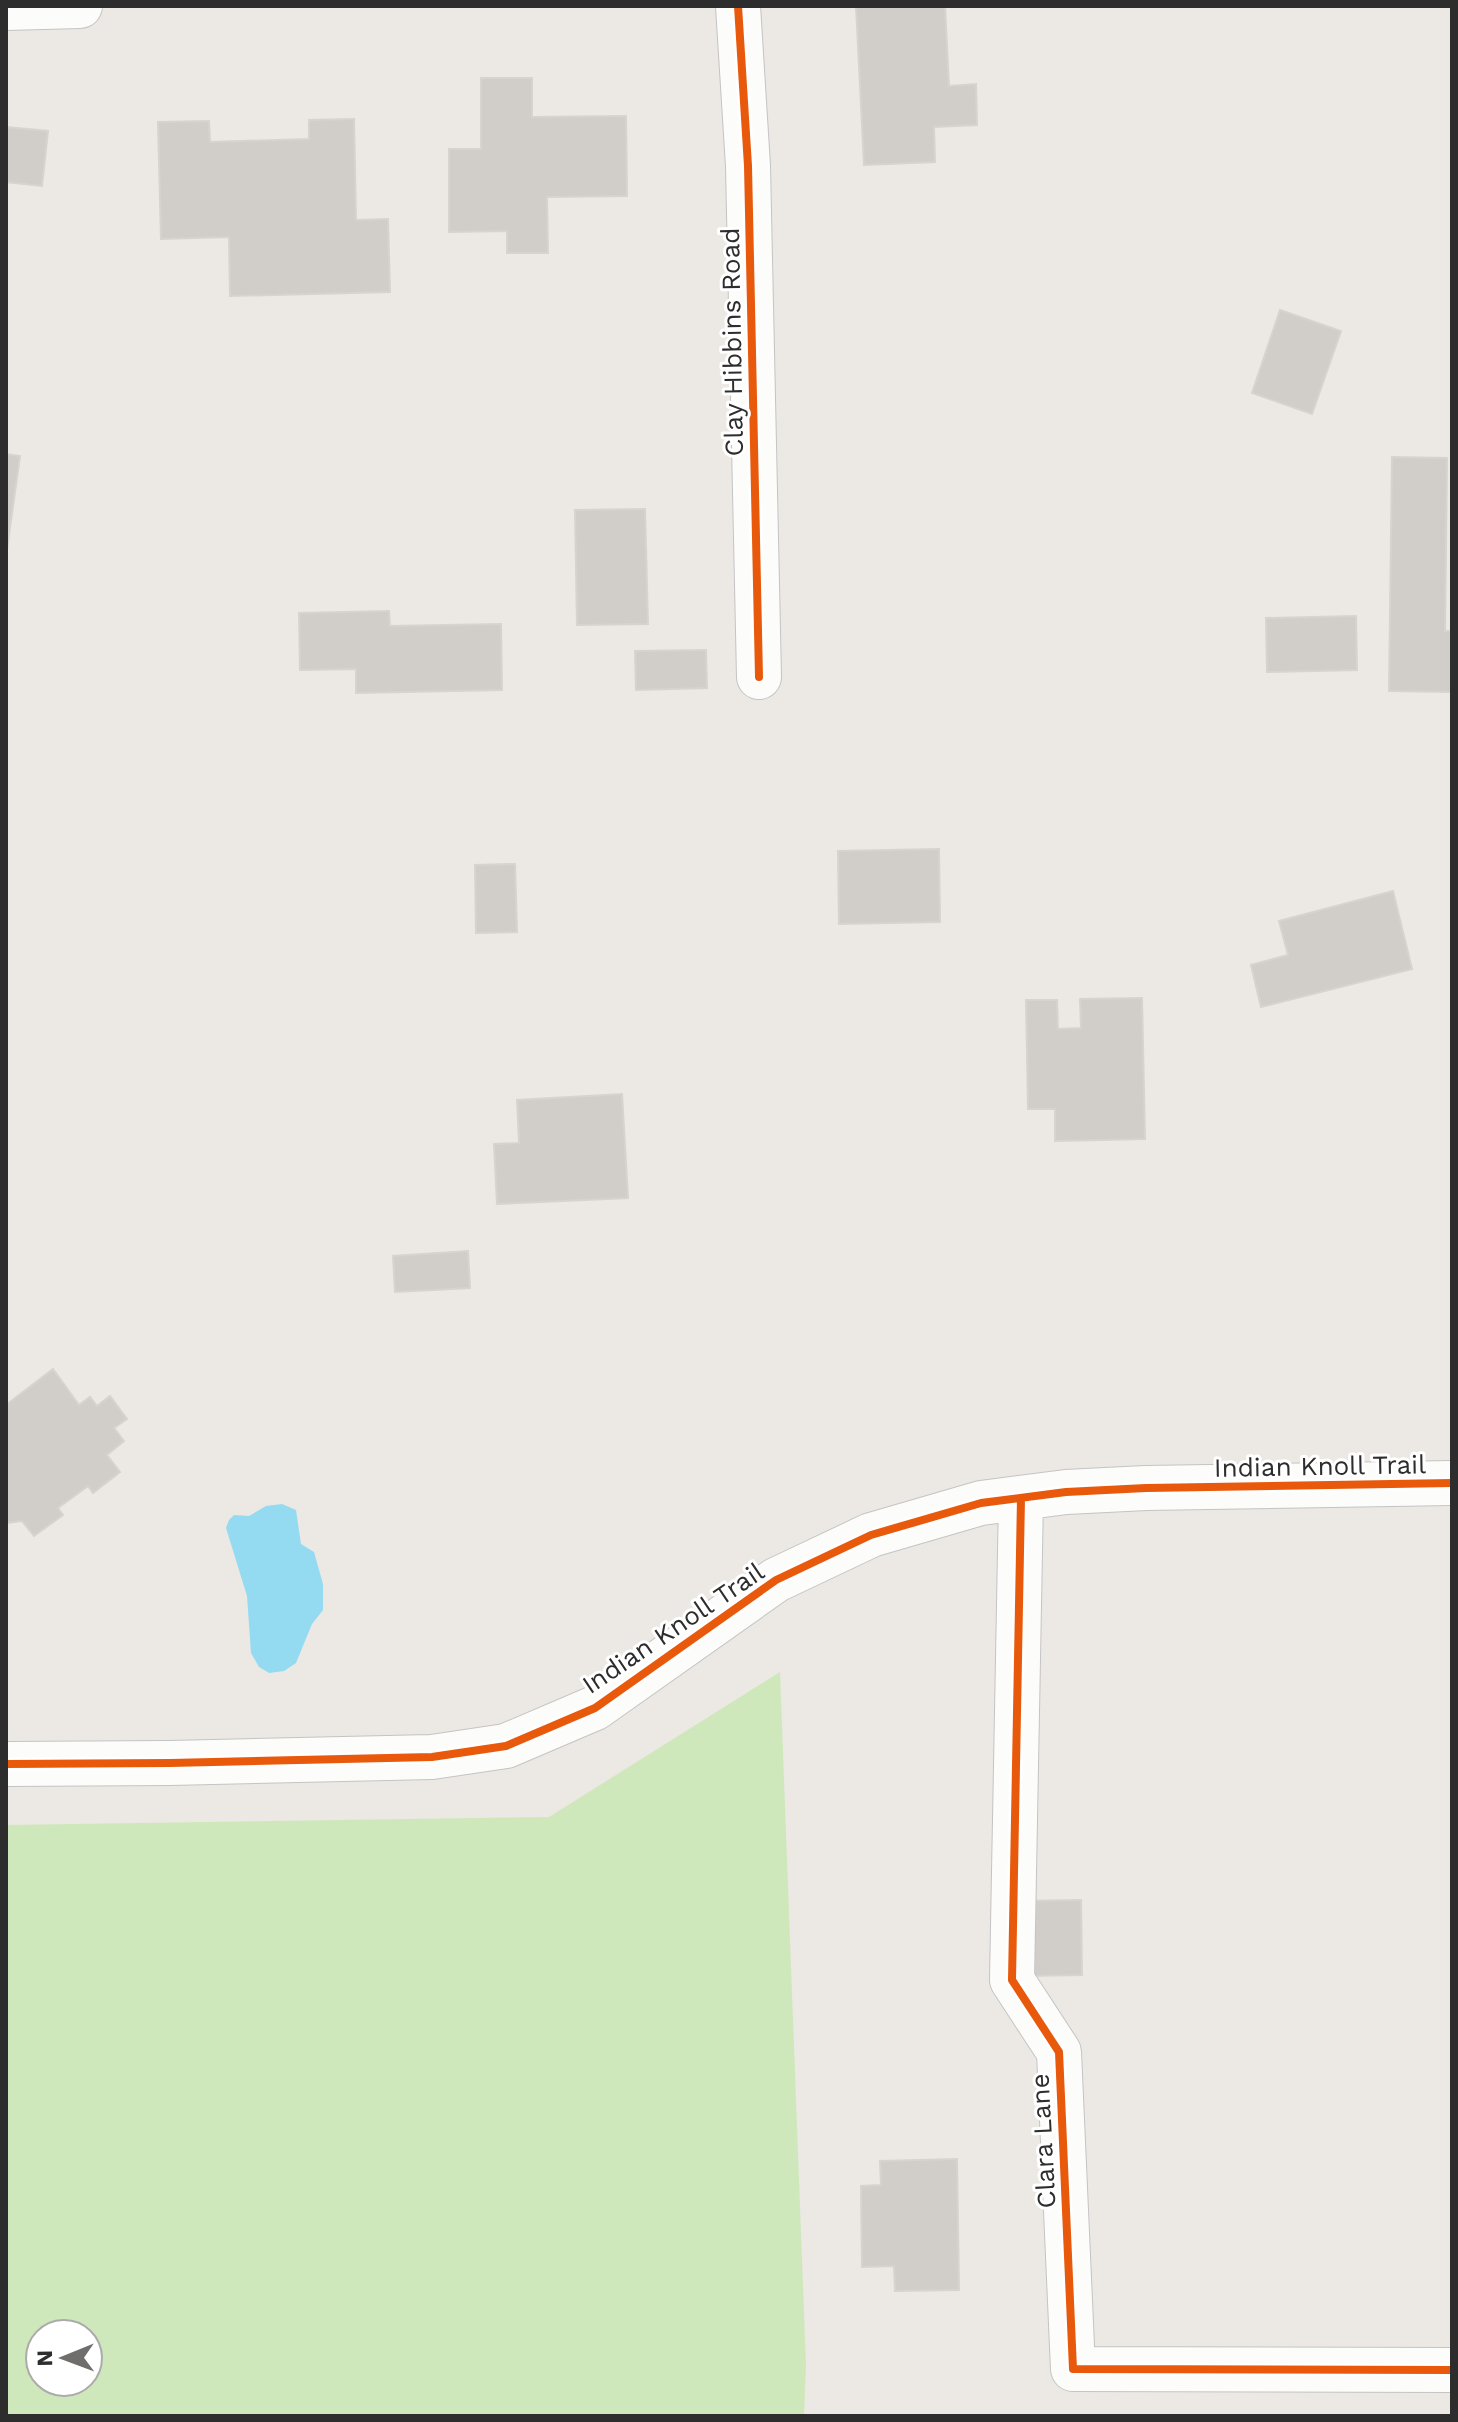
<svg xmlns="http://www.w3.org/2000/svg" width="1458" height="2422" font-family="'Work Sans',sans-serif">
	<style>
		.green { fill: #cfe8bb; fill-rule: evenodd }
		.water { fill: #94dbf1 }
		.building { fill: #d1ceca; stroke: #d7d3cf; stroke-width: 2 }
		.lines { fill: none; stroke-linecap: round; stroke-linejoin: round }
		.minor-casing { stroke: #c5c4c4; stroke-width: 46 }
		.minor { stroke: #fcfcfb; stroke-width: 44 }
		.cycleway-casing { stroke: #fff; stroke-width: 13 }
		.cycleway { stroke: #e8590c; stroke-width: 8 }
		.labels { text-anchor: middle; stroke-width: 6; stroke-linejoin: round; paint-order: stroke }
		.street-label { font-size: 26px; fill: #2d2d2d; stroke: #fff }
	</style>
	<rect width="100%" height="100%" fill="#ece8e4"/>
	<path class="green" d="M780 1672 806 2366 804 2416H6V1825L549 1817ZM40 2334H88V2382H40Z"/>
	<path class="water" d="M282 1504 296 1510 301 1544 314 1552 323 1584V1610L312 1624 296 1663 284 1671 269 1673 259 1667 251 1653 247 1596 226 1528 229 1520 234 1515 249 1516 266 1506Z"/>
	<path class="building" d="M856 6H945L949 86 976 84 977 125 934 127 935 162 864 165Z
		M481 78H532V117L626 116 627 196 547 197 548 253H507V231L449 232V149H481Z
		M354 119 356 220 388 219 390 292 230 296 229 237 161 239 158 122 209 121 210 142 309 139V120Z
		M6 127 48 131 42 186 6 182Z
		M1280 310 1341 331 1312 414 1252 393Z
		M6 454 20 456 6 556Z
		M1392 457 1447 458 1445 631H1452V692L1389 691Z
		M645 509 648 624 577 625 575 510Z
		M389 611 390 626 501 624 502 690 356 693V669L300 670 299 613Z
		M1356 616 1357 670 1267 672 1266 618Z
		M706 650 707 688 636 690 635 651Z
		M939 849 940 922 839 924 838 851Z
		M515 864 517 932 476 933 475 865Z
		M1393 891 1412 969 1261 1007 1251 965 1288 955 1279 921Z
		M1142 998 1145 1139 1055 1141V1109H1028L1026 1000H1057L1058 1029 1081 1028 1080 999Z
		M622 1094 628 1198 497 1204 494 1144 519 1143 517 1100Z
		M468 1251 470 1288 395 1292 393 1256Z
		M53 1369 79 1405 90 1397 97 1406 110 1396 127 1419 114 1428 124 1441 107 1455 120 1472 93 1493 88 1486 58 1508 63 1515 34 1536 22 1521 6 1523V1405Z
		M1081 1900 1082 1975 1023 1976 1022 1901Z
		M957 2159 959 2290 895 2291 894 2266 862 2267 861 2186 881 2185 880 2161Z"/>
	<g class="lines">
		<g class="minor-casing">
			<path id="minor" d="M738 6 748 166 759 677
				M6 8 80 6
				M1021 1498 1012 1980 1059 2052 1073 2369 1452 2370
				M6 1764 170 1763 432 1757 506 1746 595 1708 776 1580 871 1535 981 1503 1066 1492 1146 1488 1452 1483"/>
		</g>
		<use href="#minor" class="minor"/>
		<g class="cycleway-casing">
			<path id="cycleway" d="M738 6 748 166 759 677
				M1021 1498 1012 1980 1059 2052 1073 2369 1452 2370
				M6 1764 170 1763 432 1757 506 1746 595 1708 776 1580 871 1535 981 1503 1066 1492 1146 1488 1452 1483"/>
		</g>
		<use href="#cycleway" class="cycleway"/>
	</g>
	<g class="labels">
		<g class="street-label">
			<text transform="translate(732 342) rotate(-91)" y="9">Clay Hibbins Road</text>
			<text transform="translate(1320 1466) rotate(-1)" y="9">Indian Knoll Trail</text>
			<text transform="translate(673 1628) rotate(-34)" y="9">Indian Knoll Trail</text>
			<text transform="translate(1043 2141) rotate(-93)" y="9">Clara Lane</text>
		</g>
	</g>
	<rect width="1458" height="2422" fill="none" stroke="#2d2d2d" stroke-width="16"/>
	<g transform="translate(64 2358) rotate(269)"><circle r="38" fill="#ffffff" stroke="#ababab" stroke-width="2"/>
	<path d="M0-6L14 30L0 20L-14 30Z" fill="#706e6d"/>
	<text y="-12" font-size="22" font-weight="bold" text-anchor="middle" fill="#2d2d2d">N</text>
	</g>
</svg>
